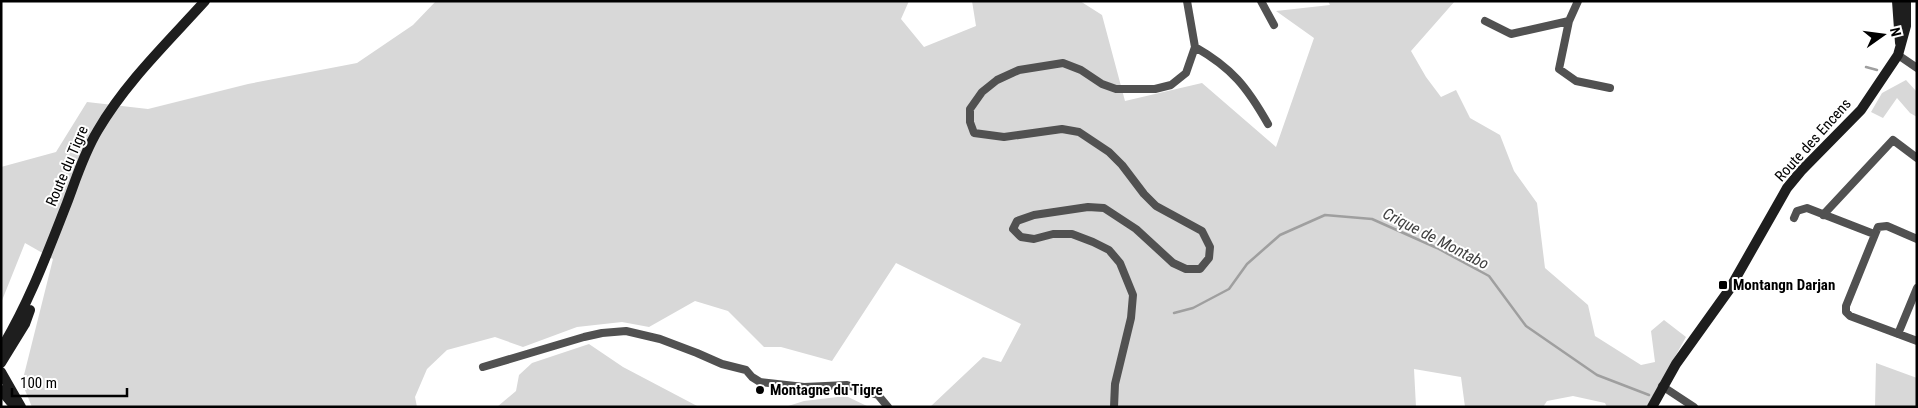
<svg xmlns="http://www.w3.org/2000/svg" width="1918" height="408" font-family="'Roboto Condensed',sans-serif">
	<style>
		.green { fill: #d8d8d8 }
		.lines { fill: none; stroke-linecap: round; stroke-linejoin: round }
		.stream { stroke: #9f9f9f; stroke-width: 2.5 }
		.street { stroke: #515151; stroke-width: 8 }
		.secondary { stroke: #1e1e1e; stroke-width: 10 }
		.poi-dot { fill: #000; stroke: #fff; stroke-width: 2 }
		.labels { text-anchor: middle; stroke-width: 4; stroke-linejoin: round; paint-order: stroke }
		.street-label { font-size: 15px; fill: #000; stroke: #fff }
		.poi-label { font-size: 15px; font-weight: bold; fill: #000; stroke: #fff; text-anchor: start }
		.water-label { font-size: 16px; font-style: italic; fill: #404040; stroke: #fff }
	</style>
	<rect width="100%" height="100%" fill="#fff"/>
	<path class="green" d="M436 1H909L901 19 924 47 976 26 972 1H1080L1102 15 1125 101 1202 83 1276 147 1314 38 1276 11 1330 5 1328 1H1455L1411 51 1426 77 1441 97 1456 90 1470 118 1500 135 1514 171 1537 203 1545 268 1588 305 1595 336 1641 365 1655 362 1651 331 1664 320 1686 337 1647 407H1607L1605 403 1573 396 1547 401 1543 407H1465L1461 377 1414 369 1416 407H930L983 357 1001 362 1021 324 896 263 832 361 781 347H764L728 311 695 301 649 327 622 322 577 327 523 347 495 337 447 350 427 369 415 397 417 407H32L22 383 53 259 25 243 1 303V167L56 152 87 102 148 109 248 84 357 63 413 25Z
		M1906 80 1917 92V117L1910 113 1897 98 1883 118 1871 112 1882 93Z
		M589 344 623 367 699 407H497L516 391 519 375 532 363Z
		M1876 363 1917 378V407H1875Z
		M846 396 869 407H785L804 401Z"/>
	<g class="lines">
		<path class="stream" d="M1866 67 1877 70
			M1174 313 1193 308 1229 289 1247 264 1280 235 1325 215 1372 219 1437 248 1489 276 1526 326 1597 375 1649 395"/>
		<path class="street" d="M1261 1 1274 25
			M1485 21 1511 34 1569 21 1578 1
			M1569 21 1559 69 1576 81 1610 88
			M1195 47C1232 68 1247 87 1268 124
			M1898 55 1917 68
			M1823 215 1893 140 1917 158
			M1794 218 1797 211 1807 208 1874 234
			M1917 239 1887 226 1878 227 1846 306V312L1850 316 1917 341
			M1898 334 1917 288
			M483 367 584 337 602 333 626 331 660 339 697 353 722 364 746 370 752 377 760 382 804 387 847 385 878 395 888 407
			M1662 386 1694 407
			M1114 407 1115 384 1131 318 1133 295 1120 263 1109 250 1093 242 1072 234H1053L1034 239 1021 237 1013 229 1017 221 1034 215 1088 207 1104 208 1136 229 1173 263 1186 269H1200L1209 258 1210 247 1202 231 1156 206 1144 194 1122 165 1109 152 1079 132 1062 129 1004 137 974 133 970 122V109L982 92 997 80 1019 70 1063 63 1081 70 1102 84 1116 89H1155L1171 85 1186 73 1195 47 1187 1"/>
		<path class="secondary" d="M1897 1 1900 43
			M1 349C29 303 47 254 67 203 76 179 84 153 98 130 126 82 168 42 205 1
			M1 363 25 324 30 310
			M1 372 21 407
			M1 390 15 407
			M1652 407 1676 364 1729 290 1787 188 1801 171 1861 110 1898 55 1906 26V1"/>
	</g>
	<g class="poi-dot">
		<rect x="1718" y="280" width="10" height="10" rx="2.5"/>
		<circle cx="760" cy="390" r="5"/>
	</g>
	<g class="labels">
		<g class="street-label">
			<text transform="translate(1813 140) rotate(-48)" y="5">Route des Encens</text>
			<text transform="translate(67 166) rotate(-67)" y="5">Route du Tigre</text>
		</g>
		<g class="poi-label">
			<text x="1733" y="290">Montangn Darjan</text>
			<text x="770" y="395">Montagne du Tigre</text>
		</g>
		<g class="water-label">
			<text transform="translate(1436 238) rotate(27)" y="6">Crique de Montabo</text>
		</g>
	</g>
	<rect width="1918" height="408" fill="none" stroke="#000000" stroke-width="5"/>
	<g transform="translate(1883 35) rotate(76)" stroke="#ffffff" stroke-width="4" paint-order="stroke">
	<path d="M0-4L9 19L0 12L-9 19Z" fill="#000000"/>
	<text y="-8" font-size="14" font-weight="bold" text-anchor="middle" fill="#000000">N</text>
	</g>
	<path d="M12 388v8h115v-8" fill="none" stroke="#000000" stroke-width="2.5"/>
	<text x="20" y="388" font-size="15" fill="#000000" stroke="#ffffff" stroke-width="4" paint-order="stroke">100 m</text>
</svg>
